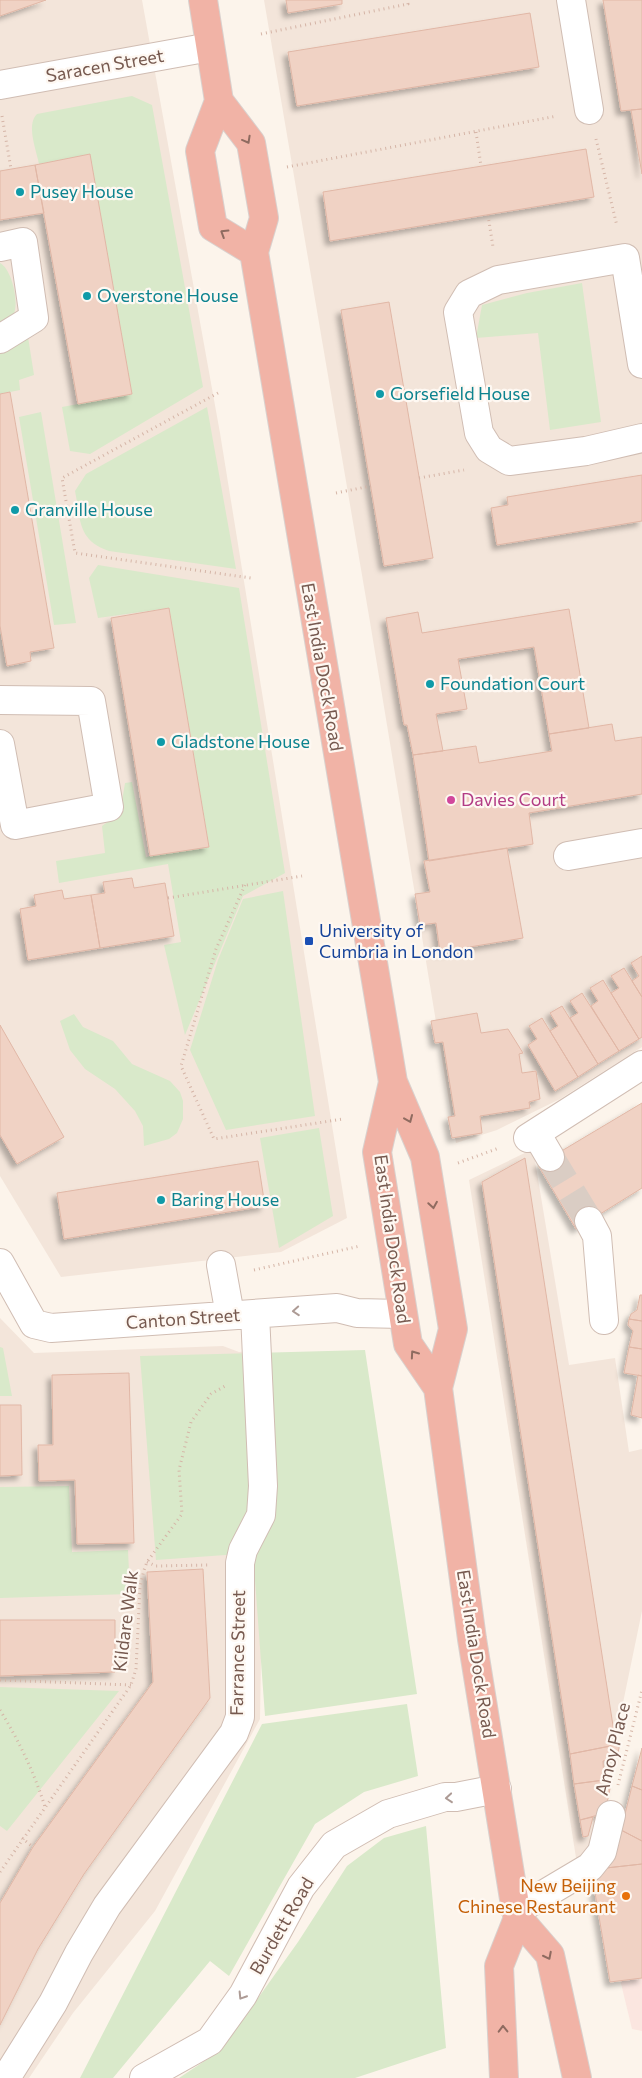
<svg xmlns="http://www.w3.org/2000/svg" width="642" height="2078" font-family="Commissioner,sans-serif">
	<style>
		.residential { fill: #f3e5da }
		.commercial { fill: #fbe6e0 }
		.green { fill: #d9e9ca }
		.building { fill: #f0d2c4; stroke: #e1b7a6; filter: url(#shadow) }
		.lines { fill: none; stroke-linecap: round; stroke-linejoin: round }
		.minor-tunnel { stroke: #dacdc4; stroke-width: 28; stroke-dasharray: 28 14; stroke-linecap: butt }
		.minor-casing { stroke: #d0bdb3; stroke-width: 30 }
		.highway-casing { stroke: #d9d1ce; stroke-width: 30 }
		.path { stroke: #d5b5a7; stroke-width: 3; stroke-dasharray: 1 4; stroke-linecap: butt }
		.minor { stroke: #fff; stroke-width: 28 }
		.highway { stroke: #f1b3a6; stroke-width: 28 }
		.oneway { stroke: #8f6b60 }
		.oneway2 { stroke: #ad9b95 }
		.culture-dot { fill: #0f9aa8; stroke: #fef8f2; stroke-width: 2 }
		.hotel-dot { fill: #d1479c; stroke: #fef8f2; stroke-width: 2 }
		.transit-dot { fill: #1a4fb4; stroke: #fef8f2; stroke-width: 2 }
		.food-dot { fill: #e8710a; stroke: #fef8f2; stroke-width: 2 }
		.labels { text-anchor: middle; stroke-width: 4.5; stroke-linejoin: round; paint-order: stroke }
		.street-label { font-size: 18px; fill: #76594f; stroke: #fef8f2 }
		.culture-label { font-size: 18px; fill: #0d838f; stroke: #fef8f2; text-anchor: start }
		.hotel-label { font-size: 18px; fill: #b23c85; stroke: #fef8f2; text-anchor: start }
		.transit-label { font-size: 18px; fill: #164399; stroke: #fef8f2; text-anchor: start }
		.food-label { font-size: 18px; fill: #c56008; stroke: #fef8f2; text-anchor: end }
	</style>
	<defs>
		<filter id="shadow"><feDropShadow dx="-4.5" dy="4.5" stdDeviation="2.5" flood-color="#0004"/></filter>
	</defs>
	<rect width="100%" height="100%" fill="#fcf4eb"/>
	<path class="residential" d="M0 0H142L220 433 347 1218 281 1252 61 1277 0 1176Z
		M264 0H642V1047L560 1099 497 1130 456 1143 370 622Z
		M533 1149 569 1365 615 1358 629 1452 642 1449V1611L593 1848 577 1864 469 1180Z
		M0 1318 34 1353 223 1346 239 1352 266 1349 260 1719 155 1911 73 2013 29 2078H0Z"/>
	<path class="commercial" d="M642 1822V2031L632 2029 604 1913Z"/>
	<path class="green" d="M132 96 152 105 203 387 90 454 70 451 62 407 132 394 90 155 39 164C36 149 26 125 37 114Z
		M0 263C12 269 20 304 13 316 10 320 4 323 0 326Z
		M582 283 601 422 550 430 538 333 476 338 482 305 527 293Z
		M28 337 34 375 19 380 20 390 0 394V350Z
		M207 407 236 569 109 551C77 540 81 520 75 491L86 474Z
		M41 412 76 623 54 625 19 417Z
		M98 565 239 588 285 873 243 896 185 1035 164 945 181 942 168 864 59 883 56 861 105 853 102 826 120 813 125 783 132 782 146 857 209 846 169 608 98 618 89 578Z
		M283 891 315 1116 226 1130 190 1050 218 960 243 899Z
		M74 1014 83 1027 113 1041 132 1064 170 1081 180 1092 183 1101V1119L177 1133 169 1139 144 1146 143 1126 135 1111 115 1089 85 1069 70 1050 60 1021Z
		M319 1128 333 1216 279 1248 260 1138Z
		M0 1347 3 1348 12 1396H0Z
		M365 1350 417 1694 265 1716 253 1553 156 1560 140 1356Z
		M69 1486 72 1552 128 1550 130 1594 0 1598V1487Z
		M0 1687 119 1691 7 1831 0 1826Z
		M407 1704 418 1776 364 1792 315 1824 229 1976 210 1961 113 2078H80L262 1724Z
		M426 1826 446 2048 355 2078H179L221 2050 298 1942 347 1866 384 1838Z"/>
	<path class="building" d="M0 0H46L0 16Z
		M286 0H342V4L288 13Z
		M603 0H642V109L621 111Z
		M530 13 539 67 297 106 288 52Z
		M642 109V174L631 110Z
		M586 149 594 197 330 241 323 192Z
		M90 154 132 394 78 404 35 165Z
		M35 165 44 213 0 220V171Z
		M389 302 433 558 384 566 341 310Z
		M10 392 54 648 30 652 31 661 7 666 0 626V394Z
		M642 475V521L497 545 491 508 508 505 507 497Z
		M169 608 209 847 150 856 111 618Z
		M569 609 589 728 549 734 534 647 458 659 467 709 436 714 443 751 413 755 407 725H404L386 618 418 612 422 633Z
		M612 724 615 741 642 737V794L529 813 533 844 429 861 413 755 476 746 479 763 552 751 549 734Z
		M507 848 523 938 440 952 436 923 420 925 415 894 430 892 424 861Z
		M132 878 134 888 165 883 174 936 100 948 91 895 105 893 103 882Z
		M62 890 64 899 91 895 100 948 28 960 20 909 36 906 34 895Z
		M642 956V997L632 981 639 976 631 963Z
		M624 968 642 997V1037L639 1039 611 993 619 988 611 976Z
		M603 980 639 1039 619 1051 591 1006 598 1001 590 988Z
		M582 993 619 1051 598 1064 570 1018 578 1013 570 1001Z
		M562 1006 598 1064 578 1077 550 1031 558 1026 550 1013Z
		M477 1013 481 1033 508 1029 523 1053 519 1054 522 1073 536 1071 540 1099 529 1102 530 1108 480 1116 482 1133 452 1138 448 1117 455 1116 443 1042 435 1043 431 1021Z
		M542 1018 578 1077 555 1091 528 1045 537 1039 529 1026Z
		M0 1025 64 1137 17 1164 0 1135Z
		M642 1103V1188L576 1229 538 1165Z
		M525 1158 616 1745 570 1754 482 1182Z
		M258 1161 265 1206 64 1239 57 1193Z
		M640 1295H642V1321L629 1319 631 1314 637 1310Z
		M629 1319 642 1321V1349L629 1347 633 1331 628 1325Z
		M629 1347 642 1349V1376L624 1373Z
		M129 1373 134 1543 77 1544 75 1480 39 1481 38 1445H53L52 1375Z
		M638 1375 642 1376V1418L631 1415Z
		M0 1405H21L22 1475 0 1476Z
		M203 1569 210 1698 84 1874 38 1949 0 2025V1903L33 1847 153 1682 147 1572Z
		M0 1620H115V1672L0 1676Z
		M620 1744 617 1757 603 1761 604 1780 574 1784 570 1754Z
		M642 1748V1790L632 1786Z
		M612 1779 605 1813 580 1820 574 1784Z
		M632 1786 642 1790V1841L621 1830Z
		M593 1817 588 1836 583 1837 580 1820Z
		M621 1830 642 1841V1864L606 1868Z
		M642 1864V1978L610 1982 593 1881 606 1868Z"/>
	<g class="lines">
		<path class="minor-tunnel" d="M550 1157 589 1221"/>
		<g class="minor-casing">
			<path id="minor" d="M571 0 589 110
				M0 85 210 47
				M0 247 23 242 34 318 0 339
				M642 364 625 258 498 280 469 294 458 312 479 433 489 449 509 461 586 451 642 438
				M0 700 91 701 109 807 15 825 0 744
				M568 856 642 843
				M536 1133 550 1157
				M528 1138 642 1065
				M589 1221 597 1236 604 1320
				M0 1263 34 1324 51 1328 337 1308 357 1313 402 1314
				M221 1265 230 1315
				M516 1911 590 1867 602 1852 611 1815
				M6 2078 53 2003 79 1953 107 1906 234 1733 240 1717V1563L243 1550 261 1515 263 1486 255 1314
				M144 2078 210 2041 243 1995 301 1887 334 1845 388 1814 445 1797H456L497 1789"/>
		</g>
		<g class="highway-casing">
			<path id="highway" d="M203 0 219 101 251 143 264 218 254 252 393 1082 425 1157 453 1329 438 1388 472 1639 516 1911 518 1918 550 1955 577 2078
				M219 101 200 151 213 227 254 252
				M393 1082 377 1152 408 1344 438 1388
				M504 2078 499 1966 518 1918"/>
		</g>
		<path class="path" d="M261 34 408 4 407 0
			M2 116 11 169
			M476 132 481 166
			M596 139 617 226
			M287 167 557 116
			M488 215 493 247
			M218 393 62 478 75 553 251 578
			M419 478 464 470
			M336 493 371 486
			M245 885 216 949 181 1066 214 1139 343 1119
			M168 898 302 876
			M458 1163 499 1148
			M254 1270 360 1246
			M147 1562 156 1566 208 1565
			M0 1680 131 1685
			M0 1710C19 1741 34 1772 45 1807
			M618 1785 642 1690
			M22 1838 33 1847
			M0 1872 131 1685 136 1669 140 1587 144 1570 147 1562 182 1514 179 1470 191 1422 211 1394 225 1386"/>
		<use href="#minor" class="minor"/>
		<use href="#highway" class="highway"/>
	</g>
	<defs><path id="oneway-chevron" d="M-2-3.5L2.5 0L-2 3.5" fill="none" stroke-width="1.6" stroke-linecap="round" stroke-linejoin="round" transform="scale(1.25)"/></defs>
	<g class="oneway">
		<use href="#oneway-chevron" transform="translate(247 140) rotate(61)"/>
		<use href="#oneway-chevron" transform="translate(224 233) rotate(-148)"/>
		<use href="#oneway-chevron" transform="translate(409 1119) rotate(67)"/>
		<use href="#oneway-chevron" transform="translate(433 1205) rotate(81)"/>
		<use href="#oneway-chevron" transform="translate(414 1354) rotate(-125)"/>
		<use href="#oneway-chevron" transform="translate(548 1956) rotate(63)"/>
		<use href="#oneway-chevron" transform="translate(503 2029) rotate(-91)"/>
	</g>
	<g class="oneway2">
		<use href="#oneway-chevron" transform="translate(296 1311) rotate(176)"/>
		<use href="#oneway-chevron" transform="translate(449 1798) rotate(175)"/>
		<use href="#oneway-chevron" transform="translate(242 1996) rotate(122)"/>
	</g>
	<g class="culture-dot">
		<circle cx="20" cy="192" r="5"/>
		<circle cx="87" cy="296" r="5"/>
		<circle cx="380" cy="394" r="5"/>
		<circle cx="15" cy="510" r="5"/>
		<circle cx="430" cy="684" r="5"/>
		<circle cx="161" cy="742" r="5"/>
		<circle cx="161" cy="1200" r="5"/>
	</g>
	<circle class="hotel-dot" cx="451" cy="800" r="5"/>
	<rect class="transit-dot" x="304" y="936" width="10" height="10" rx="2.5"/>
	<circle class="food-dot" cx="626" cy="1896" r="5"/>
	<g class="labels">
		<g class="street-label">
			<text transform="translate(105 66) rotate(-10)" y="6">Saracen Street</text>
			<text transform="translate(322 667) rotate(80)" y="6">East India Dock Road</text>
			<text transform="translate(392 1239) rotate(82)" y="6">East India Dock Road</text>
			<text transform="translate(183 1319) rotate(-4)" y="6">Canton Street</text>
			<text transform="translate(126 1621) rotate(-83)" y="6">Kildare Walk</text>
			<text transform="translate(238 1653) rotate(-89)" y="6">Farrance Street</text>
			<text transform="translate(476 1654) rotate(81)" y="6">East India Dock Road</text>
			<text transform="translate(613 1749) rotate(-76)" y="6">Amoy Place</text>
			<text transform="translate(282 1926) rotate(-60)" y="6">Burdett Road</text>
		</g>
		<g class="culture-label">
			<text x="30" y="198">Pusey House</text>
			<text x="97" y="302">Overstone House</text>
			<text x="390" y="400">Gorsefield House</text>
			<text x="25" y="516">Granville House</text>
			<text x="440" y="690">Foundation Court</text>
			<text x="171" y="748">Gladstone House</text>
			<text x="171" y="1206">Baring House</text>
		</g>
		<g class="hotel-label">
			<text x="461" y="806">Davies Court</text>
		</g>
		<g class="transit-label">
			<text x="319" y="937">University of<tspan x="319" dy="21">Cumbria in London</tspan></text>
		</g>
		<g class="food-label">
			<text x="616" y="1892">New Beijing<tspan x="616" dy="21">Chinese Restaurant</tspan></text>
		</g>
	</g>
</svg>
